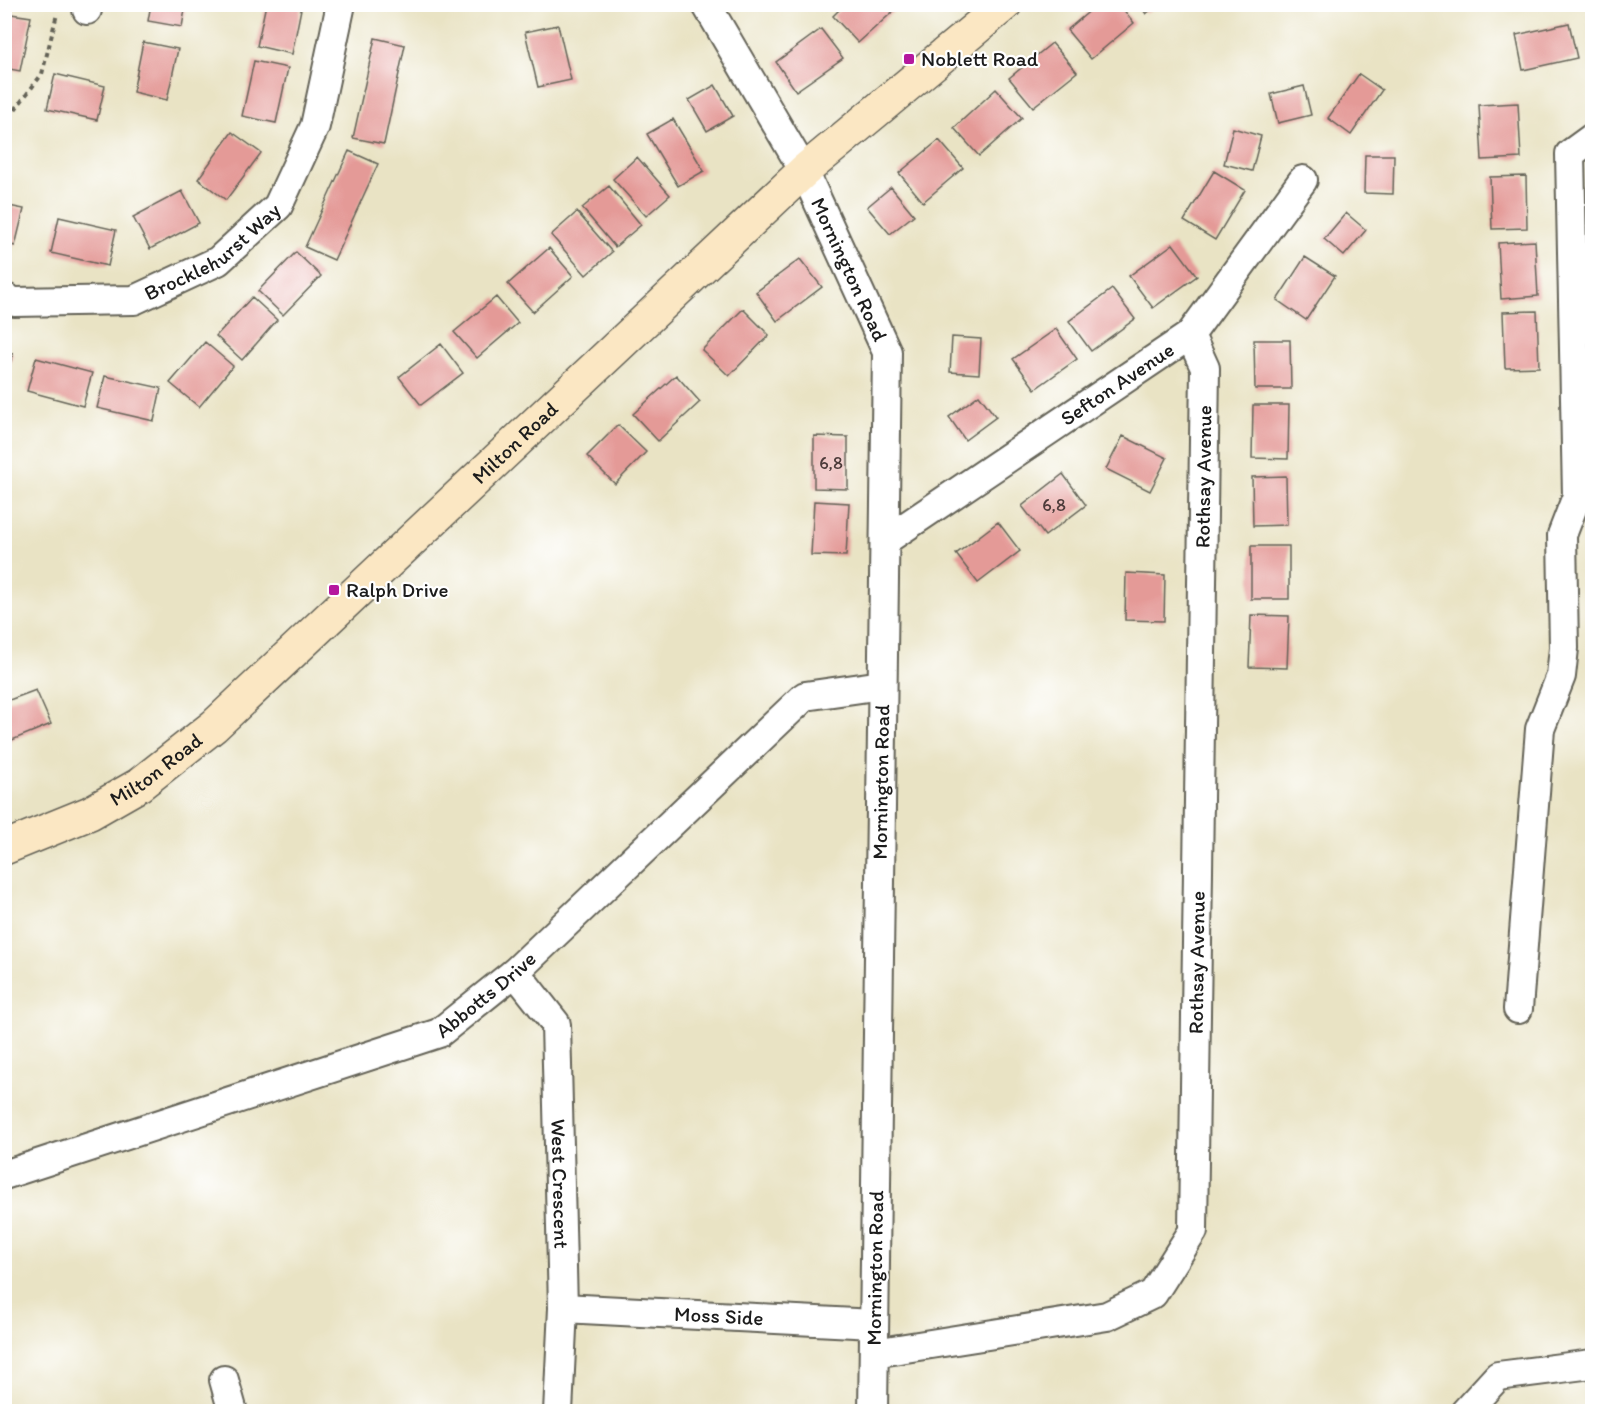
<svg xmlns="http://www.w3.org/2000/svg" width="1597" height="1416" font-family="Itim,sans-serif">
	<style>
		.building { fill: #e49a97 }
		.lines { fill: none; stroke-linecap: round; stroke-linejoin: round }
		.street-casing { stroke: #646257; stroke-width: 32 }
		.secondary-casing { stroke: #646257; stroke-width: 36 }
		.path { stroke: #646257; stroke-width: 4; stroke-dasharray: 4.5 4.5; stroke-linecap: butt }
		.street { stroke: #fff; stroke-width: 28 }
		.secondary { stroke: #fbe7c3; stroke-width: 33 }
		.poi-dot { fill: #b5179e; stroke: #fff; stroke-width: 2 }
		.labels { text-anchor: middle; stroke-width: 4.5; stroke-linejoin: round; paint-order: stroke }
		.number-label { font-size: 18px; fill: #4e3c3b }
		.poi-label { font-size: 21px; fill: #1c1c1c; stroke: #fff; text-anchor: start }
		.street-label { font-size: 21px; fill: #1c1c1c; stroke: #fff }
	</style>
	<rect width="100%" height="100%" fill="#fff"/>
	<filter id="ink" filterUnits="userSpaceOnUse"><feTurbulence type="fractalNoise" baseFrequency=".0167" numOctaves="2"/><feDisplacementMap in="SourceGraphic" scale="12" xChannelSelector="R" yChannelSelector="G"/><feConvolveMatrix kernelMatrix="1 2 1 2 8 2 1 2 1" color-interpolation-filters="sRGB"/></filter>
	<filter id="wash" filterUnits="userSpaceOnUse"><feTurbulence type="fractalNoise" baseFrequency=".008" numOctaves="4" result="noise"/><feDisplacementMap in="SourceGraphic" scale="24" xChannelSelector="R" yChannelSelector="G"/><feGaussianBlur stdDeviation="1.35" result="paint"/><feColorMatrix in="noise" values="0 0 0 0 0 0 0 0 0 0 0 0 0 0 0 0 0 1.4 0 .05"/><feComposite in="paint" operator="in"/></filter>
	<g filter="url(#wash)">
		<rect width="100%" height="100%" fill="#e9e3c4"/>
		<g id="blocks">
			<path class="building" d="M151 4H186L182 27 148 21Z
				M266 4H302L292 54 257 46Z
				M845 4H898L899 6 858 43 833 16Z
				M1098 4H1119L1134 23 1091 59 1067 30Z
				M1139 4H1158L1146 14Z
				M4 13 31 17 20 71 4 68Z
				M1569 23 1577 58 1523 70 1516 35Z
				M558 25 571 80 538 87 525 32Z
				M821 29 843 58 796 91 776 62Z
				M375 38 405 45 384 144 353 138Z
				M143 42 178 49 167 100 133 92Z
				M1052 43 1077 72 1033 107 1009 78Z
				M254 61 288 68 276 123 242 116Z
				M55 74 105 86 97 120 47 109Z
				M1359 74 1382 90 1351 135 1328 118Z
				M715 85 733 116 707 131 689 100Z
				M1304 86 1311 115 1278 123 1271 94Z
				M996 89 1022 118 979 156 954 128Z
				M1518 103 1521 158 1482 160 1479 105Z
				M673 119 704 171 678 186 647 134Z
				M1233 128 1261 136 1252 171 1224 164Z
				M232 132 261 153 226 200 198 179Z
				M939 140 963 168 923 202 899 173Z
				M349 151 378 164 334 260 305 247Z
				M1365 155H1394L1393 194 1364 193Z
				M637 157 670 195 646 216 613 179Z
				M1214 171 1245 190 1215 240 1184 221Z
				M1526 176 1527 228 1492 229 1490 177Z
				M609 186 641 225 615 247 582 208Z
				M891 187 914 215 890 234 867 207Z
				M182 191 199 223 150 249 133 217Z
				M4 205 24 209 15 246 4 243Z
				M577 212 612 252 586 275 551 235Z
				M1346 213 1366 230 1344 256 1324 239Z
				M59 217 116 230 108 266 51 253Z
				M1535 241 1538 296 1501 299 1498 243Z
				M1173 244 1197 276 1153 308 1129 276Z
				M549 248 573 276 533 312 508 284Z
				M296 252 321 276 283 315 258 291Z
				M1305 257 1335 276 1306 320 1277 300Z
				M800 259 822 287 777 321 756 292Z
				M1112 289 1135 319 1091 351 1069 321Z
				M252 297 277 320 242 360 216 336Z
				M496 297 518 323 477 358 454 332Z
				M743 309 769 335 729 376 702 350Z
				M1537 311 1539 367 1505 368 1503 312Z
				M1056 329 1077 359 1035 389 1013 359Z
				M952 337 981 339 979 374 950 372Z
				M1254 340H1290L1291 389H1255Z
				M205 342 233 366 199 407 170 383Z
				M441 344 463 373 421 405 399 377Z
				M5 351 13 354 5 379Z
				M36 358 92 373 83 406 27 391Z
				M676 375 700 402 658 441 633 414Z
				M105 376 161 388 154 421 97 408Z
				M979 395 996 417 965 440 949 417Z
				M1253 405H1289L1288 459 1252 458Z
				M618 425 646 452 615 484 587 456Z
				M814 436 848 437V489L814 488Z
				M1123 436 1167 458 1150 491 1106 469Z
				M1063 474 1086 505 1045 536 1022 506Z
				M1286 476 1287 525 1253 526 1252 477Z
				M814 501 849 503 846 556 811 555Z
				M998 522 1020 551 978 583 956 554Z
				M1251 546H1289V599H1251Z
				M1126 573 1165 575 1164 621 1125 620Z
				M1251 615 1289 616 1287 668 1249 667Z
				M36 690 51 724 5 743 4 702Z"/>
		</g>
	</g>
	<g filter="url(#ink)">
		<use href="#blocks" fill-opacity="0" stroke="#646257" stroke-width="1.5"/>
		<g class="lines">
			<g class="street-casing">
				<g id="street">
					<path id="s1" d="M706 4 804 171 887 352 873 1412"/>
					<path d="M87 10 88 4"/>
					<path id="s2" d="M4 297 14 302 134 300 218 261 278 206 315 126 341 4"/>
					<path id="s3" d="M886 540 1190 335 1303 180"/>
					<path id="s4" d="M515 972 556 1024 563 1308 558 1412"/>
					<path d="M1518 1009 1540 729 1561 676 1564 648 1562 535 1577 496 1570 154 1592 138"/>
					<path id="s5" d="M4 1175 439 1033 515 972 805 696 882 685"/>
					<path id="s6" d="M563 1308 874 1324"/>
					<path id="s7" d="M874 1353 1107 1316 1153 1294 1193 1231 1205 368 1190 335"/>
					<path d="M224 1380 233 1412"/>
					<path d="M1465 1412 1498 1376 1592 1364"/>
				</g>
			</g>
			<g class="secondary-casing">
				<g id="secondary">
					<path id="s8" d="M4 848 90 813 139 785 214 726 804 171 1005 4"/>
				</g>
			</g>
			<path class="path" d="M4 124 42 74 57 14"/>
			<use href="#street" class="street"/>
			<use href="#secondary" class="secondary"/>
		</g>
	</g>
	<g class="poi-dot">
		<rect x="903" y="53" width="12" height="12" rx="3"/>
		<rect x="328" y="584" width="12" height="12" rx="3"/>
	</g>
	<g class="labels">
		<g class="number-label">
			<text x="831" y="469">6,8</text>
			<text x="1054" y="511">6,8</text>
		</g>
		<g class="poi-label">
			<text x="921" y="66">Noblett Road</text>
			<text x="346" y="597">Ralph Drive</text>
		</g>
		<g class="street-label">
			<text dy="7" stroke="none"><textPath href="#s2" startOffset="224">Brocklehurst Way</textPath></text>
			<text dy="7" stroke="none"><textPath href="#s1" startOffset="302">Mornington Road</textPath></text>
			<text dy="7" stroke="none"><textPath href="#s3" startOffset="279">Sefton Avenue</textPath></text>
			<text dy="7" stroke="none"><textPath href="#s8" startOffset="658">Milton Road</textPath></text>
			<text dy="7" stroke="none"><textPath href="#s7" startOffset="1116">Rothsay Avenue</textPath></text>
			<text dy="7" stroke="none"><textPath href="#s8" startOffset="172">Milton Road</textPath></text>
			<text transform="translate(881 782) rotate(-89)" y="7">Mornington Road</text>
			<text dy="7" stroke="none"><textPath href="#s7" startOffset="630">Rothsay Avenue</textPath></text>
			<text dy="7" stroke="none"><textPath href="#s5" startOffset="518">Abbotts Drive</textPath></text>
			<text dy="7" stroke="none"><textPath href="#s4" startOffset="226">West Crescent</textPath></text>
			<text transform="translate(875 1268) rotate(-89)" y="7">Mornington Road</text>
			<text dy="7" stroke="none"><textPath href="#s6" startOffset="156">Moss Side</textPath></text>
		</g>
	</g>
	<rect width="1597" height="1416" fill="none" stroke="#fff" stroke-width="24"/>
</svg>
